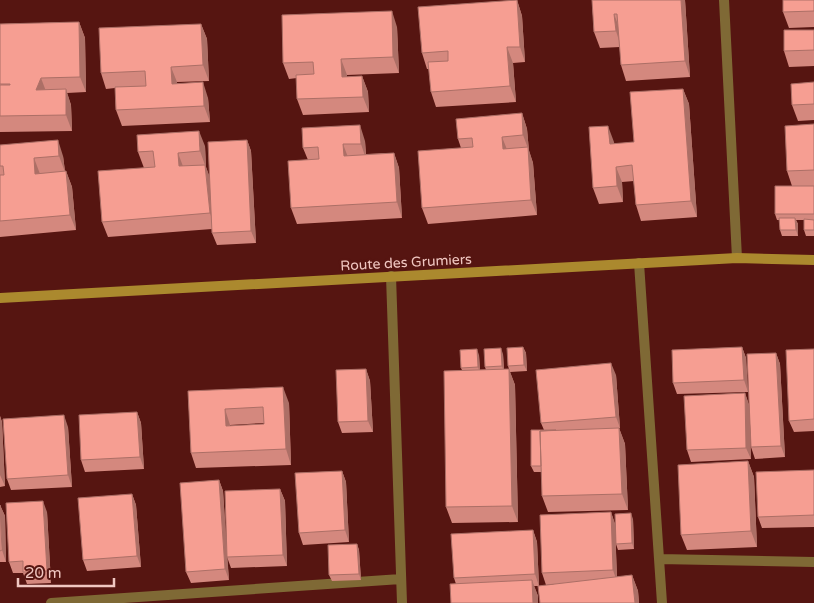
<svg xmlns="http://www.w3.org/2000/svg" width="814" height="603" font-family="'Varela Round',sans-serif">
	<style>
		.lines { fill: none; stroke-linecap: round; stroke-linejoin: round }
		.street { stroke: #7f6935; stroke-width: 10 }
		.secondary { stroke: #ab892e; stroke-width: 10 }
		.wall { fill: #d4887e; fill-rule: evenodd }
		.shaded-wall { fill: #ac6f66 }
		.building { fill: #f69e92; stroke: #ac6f66; fill-rule: evenodd }
		.labels { text-anchor: middle; stroke-width: 5; stroke-linejoin: round; paint-order: stroke }
		.street-label { font-size: 14px; fill: #f0c7c1; stroke: #561511 }
	</style>
	<rect width="100%" height="100%" fill="#561511"/>
	<g class="lines">
		<path class="street" d="M724 0 737 258
			M639 263 662 603
			M391 276 402 603
			M659 559 814 562
			M51 603 401 579"/>
		<path class="secondary" d="M0 298 737 258 814 260"/>
	</g>
	<path class="wall" d="M517 0 522 16 525 62 513 63 516 102 436 107 431 92 429 69H427L422 53Z
		M592 0H685L690 77 626 81 621 65 620 47 600 48 594 32Z
		M814 0V27L789 28 783 12Z
		M79 22 85 38 86 92 67 93 71 105 72 131 0 132V24Z
		M201 24 207 39 209 81 177 82V83L208 98 210 122 122 126 116 110 115 88 106 89 101 73Z
		M397 27 399 73 347 75V77L362 76 368 92 369 112 303 115 297 99V78L289 79 283 63Z
		M814 30V66L789 67 784 51Z
		M814 82V120L798 121 792 105Z
		M683 89 689 104 697 217 641 221 636 205 634 181 622 182 623 202 599 204 593 188 614 142V144L634 142Z
		M522 113 527 129 529 151 533 163 537 215 428 224 422 208 461 148 458 139Z
		M814 124V236H806L804 230V220H796L798 224V236H782L780 230V220H777L775 214 792 186 787 171Z
		M247 140 251 151 256 243 217 245 212 233V229L108 237 102 222 144 168 138 152 205 146 206 167 209 176Z
		M365 141 366 154 394 153 399 168 402 218 297 224 291 208 308 160 303 148Z
		M0 145 63 156 65 171H66L72 187 76 230 0 237Z
		M523 347 526 353 527 371 510 372 515 385 518 522 452 523 446 507 462 370 461 368 479 355 480 370H486L485 367 503 354 504 369H509L508 366Z
		M742 347 746 358 748 392 677 394 673 383Z
		M814 349V431L794 432 789 421Z
		M776 353 780 364 785 457 755 459 751 447Z
		M366 369 370 381 373 432 342 433 338 422Z
		M616 375 620 428H619L625 444 628 510 548 512 542 496V472H534L531 466 544 430 541 423Z
		M188 391 289 403 291 465 196 468 191 453ZM264 423V424L230 426V425Z
		M745 393 749 405 751 459 691 462 687 450Z
		M137 412 141 423 144 469 85 472 81 460Z
		M0 416 2 422 5 486 0 487Z
		M68 427 72 487 11 490 7 479Z
		M748 461 754 477 757 547 687 550 681 535Z
		M814 470V527L762 528 758 517Z
		M342 471 346 482 349 542 303 545 299 533Z
		M219 480 223 491 227 553 280 489 285 501 287 566 231 568 227 557 229 580 191 583 186 572Z
		M132 494 136 505 141 567 87 571 83 560Z
		M0 505 5 516 6 562H0Z
		M47 512 51 583 27 584 23 573H13L9 562Z
		M611 512 615 524 617 577 632 575 638 591 639 603H540L554 584 546 585 542 573Z
		M633 519 634 549 618 550 616 544Z
		M533 530 537 542 539 586H534L538 596V603H451L456 584 454 578Z
		M357 544 359 550 361 580 332 581 329 575Z"/>
	<path class="shaded-wall" d="M517 0 522 16 525 62 520 47Z
		M681 0H685L690 77 685 61Z
		M392 11 397 27 399 73 393 57Z
		M614 14 620 30 621 47 616 31Z
		M79 22 85 38 86 92 80 77Z
		M201 24 207 39 209 81 203 65Z
		M507 47 513 63 516 102 510 86Z
		M341 59 347 75V93L342 77Z
		M171 67 177 82V99L172 84Z
		M362 76 368 92 369 112 363 97Z
		M41 78 47 94 36 90Z
		M203 82 208 98 210 122 204 106Z
		M66 89 71 105 72 131 66 115Z
		M683 89 689 104 697 217 691 201Z
		M522 113 527 129 529 151 523 135Z
		M360 125 365 141 366 159 361 144Z
		M608 126 614 142 616 160 610 144Z
		M199 131 205 146 206 167 211 180 215 228 210 213 205 165 200 151Z
		M502 137 508 152 503 149Z
		M58 140 63 156 65 172 59 156Z
		M247 140 251 151 256 243 251 231Z
		M343 144 349 160 344 156Z
		M528 147 533 163 537 215 531 200Z
		M178 153 184 169 179 166Z
		M394 153 399 168 402 218 397 202Z
		M34 158 40 174H35Z
		M616 167 622 182 623 202 617 186Z
		M66 171 72 187 76 230 70 215Z
		M795 218 798 224V236L796 230Z
		M523 347 526 353 527 371 524 365Z
		M742 347 746 358 748 392 744 380Z
		M501 348 503 354 504 372 502 366Z
		M477 349 479 355 480 373 478 367Z
		M776 353 780 364 785 457 781 446Z
		M611 363 616 375 620 428 616 417Z
		M366 369 370 381 373 432 368 421Z
		M509 369 515 385 518 522 512 506Z
		M283 387 289 403 291 465 286 449Z
		M745 393 749 405 751 459 746 448Z
		M225 409 230 425 231 442 226 426Z
		M137 412 141 423 144 469 140 457Z
		M64 415 68 427 72 487 68 475Z
		M0 416 2 422 5 486 0 475Z
		M619 428 625 444 628 510 622 494Z
		M748 461 754 477 757 547 751 531Z
		M342 471 346 482 349 542 345 530Z
		M219 480 223 491 229 580 225 569Z
		M280 489 285 501 287 566 283 555Z
		M132 494 136 505 141 567 137 556Z
		M43 501 47 512 51 583 47 571Z
		M0 505 5 516 6 562 2 550Z
		M611 512 615 524 617 582 613 570Z
		M631 513 633 519 634 549 632 543Z
		M533 530 537 542 539 586 535 574Z
		M357 544 359 550 361 580 359 574Z
		M632 575 638 591 639 603H635Z
		M532 580 538 596V603H533Z"/>
	<path class="building" d="M517 0 520 47H507L510 86 431 92 428 62 448 61V51L422 53 418 7Z
		M592 0H681L685 61 621 65 617 14H614L616 31 594 32Z
		M783 0H814V11L783 12Z
		M392 11 393 57 341 59 342 77 362 76 363 97 297 99 296 75 314 74 313 62 283 63 282 15Z
		M79 22 80 77 41 78 36 90 66 89V115L0 116V85H10V84H0V24Z
		M201 24 203 65 171 67 172 84 203 82 204 106 116 110 115 87 146 86 145 71 101 73 99 28Z
		M784 30H814V50L784 51Z
		M814 82V104L792 105 791 84Z
		M683 89 691 201 636 205 632 165 616 167 617 186 593 188 589 127 608 126 610 144 634 142 630 92Z
		M522 113 523 135 502 137 503 149 528 147 531 200 422 208 418 151 473 147 472 138 458 139 456 119Z
		M814 124V170L787 171 785 126Z
		M360 125 361 144H343L344 156 394 153 397 202 291 208 288 161 319 159 318 147 303 148 302 128Z
		M199 131 200 151 178 153 179 166 205 165 210 213 102 222 98 171 155 167 153 151 138 152 137 135Z
		M58 140 59 156 34 158 35 174 66 171 70 215 0 221V175H4L3 166H0V145Z
		M247 140 251 231 212 233 208 142Z
		M775 186H814V214H775Z
		M779 218H795L796 230H780Z
		M804 219 814 220V230H804Z
		M523 347 524 365 508 366 507 348Z
		M742 347 744 380 673 383 672 350Z
		M501 348 502 366 485 367 484 349Z
		M477 349 478 367 461 368 460 350Z
		M814 349V419L789 421 786 350Z
		M776 353 781 446 751 447 747 354Z
		M611 363 616 417 541 423 536 370Z
		M366 369 368 421 338 422 336 370Z
		M509 369 512 506 446 507 444 371Z
		M283 387 286 449 191 453 188 391ZM263 407 264 424 226 426 225 409Z
		M745 393 746 448 687 450 684 396Z
		M137 412 140 457 81 460 79 415Z
		M64 415 68 475 7 479 3 419Z
		M619 428 622 494 542 496 540 431Z
		M531 430H556L540 431 541 466H531Z
		M748 461 751 531 681 535 678 465Z
		M814 470V515L758 517 756 472Z
		M342 471 345 530 299 533 295 473Z
		M219 480 225 569 186 572 180 483Z
		M280 489 283 555 227 557 225 491Z
		M132 494 137 556 83 560 78 498Z
		M43 501 47 571 23 572V561L9 562 6 503Z
		M0 505 2 550 0 551Z
		M611 512 613 570 542 573 540 515Z
		M631 513 632 543 616 544 615 514Z
		M533 530 535 574 454 578 451 534Z
		M357 544 359 574 329 575 328 545Z
		M632 575 635 603H540L538 586Z
		M532 580 533 603H451L450 584Z"/>
	<g class="labels">
		<g class="street-label">
			<text transform="translate(406 262) rotate(-3)" y="5">Route des Grumiers</text>
		</g>
	</g>
	<path d="M18 578v8h96v-8" fill="none" stroke="#f0c7c1" stroke-width="2.5"/>
	<text x="25" y="578" font-size="15" fill="#f0c7c1" stroke="#561511" stroke-width="4" paint-order="stroke">20 m</text>
</svg>
